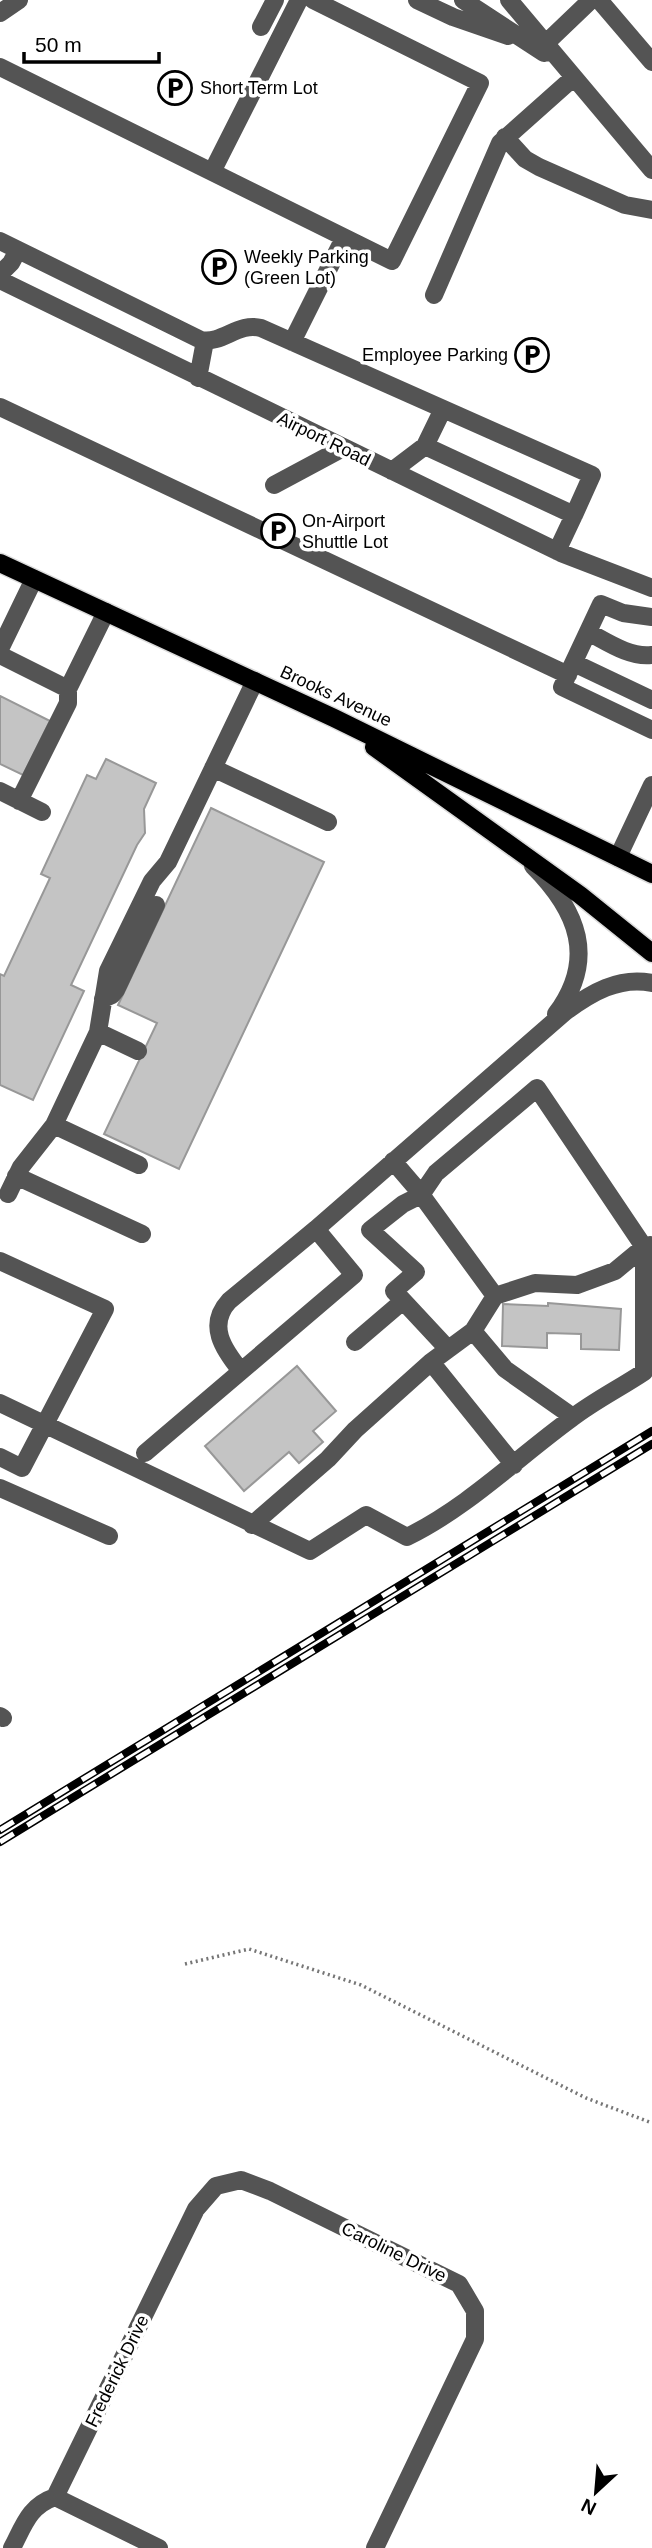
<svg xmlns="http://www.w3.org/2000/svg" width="652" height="2548" font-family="Arial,sans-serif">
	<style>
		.building { fill: #c4c4c4; stroke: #989898; stroke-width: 2 }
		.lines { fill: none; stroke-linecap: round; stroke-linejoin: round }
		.major-casing { stroke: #dbdbdb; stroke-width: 21 }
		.path { stroke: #767676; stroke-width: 3.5; stroke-dasharray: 2 3.5; stroke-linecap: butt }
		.minor { stroke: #545454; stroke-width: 18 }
		.major { stroke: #000; stroke-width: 18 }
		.rail-casing { stroke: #000; stroke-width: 8 }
		.rail { stroke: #fff; stroke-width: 5; stroke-dasharray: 16; stroke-linecap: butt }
		.labels { text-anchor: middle; stroke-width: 7; stroke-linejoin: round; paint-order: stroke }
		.poi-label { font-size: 18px; fill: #000; stroke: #fff; text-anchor: start }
		.street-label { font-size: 18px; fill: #000; stroke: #fff }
	</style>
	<rect width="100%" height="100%" fill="#fff"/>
	<path class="building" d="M0 696 50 721 23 775 0 764Z
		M106 759 156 783 144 809 145 833 137 845 71 985 84 991 33 1100 0 1085V974L4 976 50 878 41 874 87 775 96 779Z
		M211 808 324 862 179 1169 104 1134 157 1023 118 1005Z
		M548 1303 621 1309 619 1350 581 1349V1334L547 1333V1348L502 1346 503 1304 548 1306Z
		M297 1366 336 1411 313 1431 323 1442 299 1463 289 1452 244 1491 205 1446Z"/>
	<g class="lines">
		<g class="major-casing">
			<path id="major" d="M0 563 334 718 652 874
				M374 747 580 895 652 953"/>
		</g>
		<path class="path" d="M185 1964 249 1949 361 1985 586 2098 652 2123"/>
		<path class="minor" d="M417 0 453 17 508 36
			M463 0 544 53
			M509 0 652 170
			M599 0 652 62
			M0 13 19 0
			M261 27 275 0
			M545 44 591 0
			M0 67 392 261 480 83 313 0
			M505 137 525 159 539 167 625 205 652 210
			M212 172 299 0
			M0 241 201 340C223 344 238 322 261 328L592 475 574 515
			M0 274 11 263 18 250
			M0 280 561 553 652 588
			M434 295 500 143 573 78
			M292 342 344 238
			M198 378 205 341
			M0 407 568 675
			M425 446 443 409
			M392 471 425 446 574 515 557 551
			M274 485 343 448
			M652 617 623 613 601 604 562 687 652 730
			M588 632C607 642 630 658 652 655
			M0 649 34 579
			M0 655 68 689 106 612
			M574 663 652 700
			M213 768 328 822
			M0 791 42 812
			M19 801 68 703V689
			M618 857 652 785
			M533 866C578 911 597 959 556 1014
			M103 999 112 995 116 990 156 905
			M98 1032 138 1051
			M54 1125 139 1165
			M393 1161 417 1189 495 1296
			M16 1176 142 1234
			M8 1194 21 1167 54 1125 98 1032 108 971 152 881 168 862 255 681
			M0 1261 105 1309 22 1468 0 1457
			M473 1331 505 1369 573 1417
			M355 1342 403 1301
			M431 1362 514 1465
			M241 1371C223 1349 207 1325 229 1301L316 1229 565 1012C591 993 619 976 652 983
			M0 1403 310 1551 366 1515 407 1537C468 1507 517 1458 572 1418 594 1401 620 1388 644 1372V1247L537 1088 436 1173 421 1195 403 1204 370 1230 416 1272 394 1291 448 1349
			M145 1453 354 1275 316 1229
			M0 1488 109 1536
			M252 1525 328 1459 355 1430 431 1362 473 1331 495 1296 535 1283 577 1285 615 1271 644 1247 650 1245
			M0 1716 3 1718
			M55 2497 159 2548
			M12 2548C24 2525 29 2506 55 2497L196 2209 216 2186 241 2180 270 2191 459 2284 475 2311V2339L375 2548"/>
		<use href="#major" class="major"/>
		<g class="rail-casing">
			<path id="rail" d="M0 1830 652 1431
				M0 1842 652 1444"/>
		</g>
		<use href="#rail" class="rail"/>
	</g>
	<defs>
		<g id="parking-ring" transform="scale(1.75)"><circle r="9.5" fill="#fff" stroke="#000" stroke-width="1.5"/><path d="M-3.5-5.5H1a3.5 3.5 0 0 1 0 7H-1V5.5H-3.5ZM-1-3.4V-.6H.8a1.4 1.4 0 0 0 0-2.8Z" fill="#000"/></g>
	</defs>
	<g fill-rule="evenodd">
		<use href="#parking-ring" x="175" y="88"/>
		<use href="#parking-ring" x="219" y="267"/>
		<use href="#parking-ring" x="532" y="355"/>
		<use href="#parking-ring" x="278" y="531"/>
	</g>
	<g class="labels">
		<g class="poi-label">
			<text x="200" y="94">Short Term Lot</text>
			<text x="244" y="263">Weekly Parking<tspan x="244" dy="21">(Green Lot)</tspan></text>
			<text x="508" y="361" text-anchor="end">Employee Parking</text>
			<text x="302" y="527">On-Airport<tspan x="302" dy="21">Shuttle Lot</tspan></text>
		</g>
		<g class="street-label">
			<text transform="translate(324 439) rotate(26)" y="6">Airport Road</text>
			<text transform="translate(336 696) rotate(25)" y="6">Brooks Avenue</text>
			<text transform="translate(394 2252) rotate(26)" y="6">Caroline Drive</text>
			<text transform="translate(117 2371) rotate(-64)" y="6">Frederick Drive</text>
		</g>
	</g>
	<g transform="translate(596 2492) rotate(206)" stroke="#ffffff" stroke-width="5" paint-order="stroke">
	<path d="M0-5L12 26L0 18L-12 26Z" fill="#000000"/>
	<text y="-10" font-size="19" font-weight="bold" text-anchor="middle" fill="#000000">N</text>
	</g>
	<path d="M24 52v10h135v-10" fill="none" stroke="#000000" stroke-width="3.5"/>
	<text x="35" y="52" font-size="21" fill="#000000" stroke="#ffffff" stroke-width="5" paint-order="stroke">50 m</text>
</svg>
